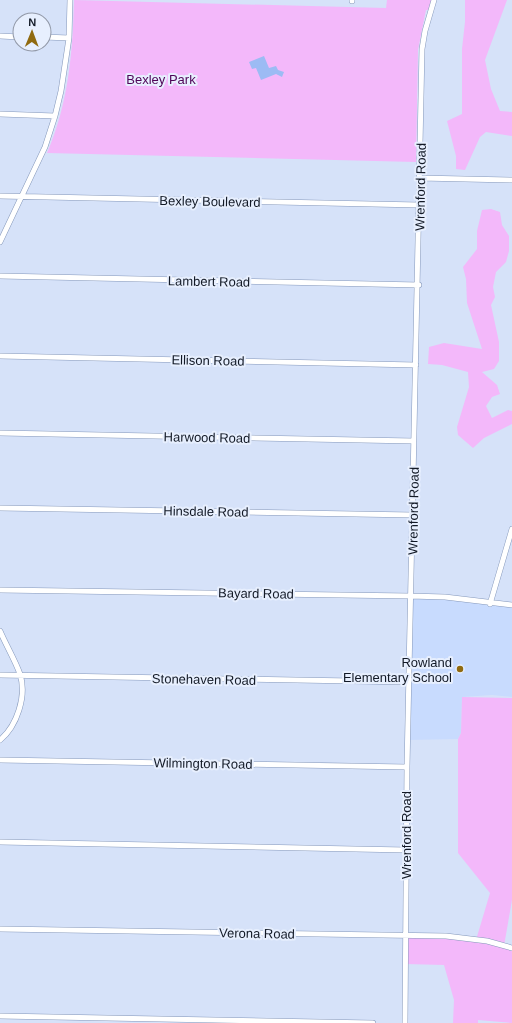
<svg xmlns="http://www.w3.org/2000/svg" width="512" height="1023" font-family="Arial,sans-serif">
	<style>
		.built { fill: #c8dbfe }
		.green { fill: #f3b8fa }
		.water { fill: #9cbbf4 }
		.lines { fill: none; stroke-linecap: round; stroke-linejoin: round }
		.street-casing { stroke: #8598bb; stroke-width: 6 }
		.street { stroke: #fff; stroke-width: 5 }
		.poi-dot { fill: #906a10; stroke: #e7effe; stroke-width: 1.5 }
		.labels { text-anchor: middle; stroke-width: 4; stroke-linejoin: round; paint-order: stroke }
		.park-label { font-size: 13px; fill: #4f0558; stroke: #e7effe }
		.street-label { font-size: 13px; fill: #121926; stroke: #e7effe }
		.poi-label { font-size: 13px; fill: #121926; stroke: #e7effe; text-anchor: end }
	</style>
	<rect width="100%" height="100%" fill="#d6e2f9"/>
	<path class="built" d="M410 596 512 605V697L492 695 462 697 461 733 458 739 408 740Z"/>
	<path class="green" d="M74 0 386 8 387 0H434L430 10H426L418 50 416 162 47 153C68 105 73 52 74 0Z
		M465 0H507L485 60 491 89 500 111 512 112V136L486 132 480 137 465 170 456 169V156L447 121 462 114V49L465 22Z
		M491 209 500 212 502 225 509 236V251L506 262 496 272 493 287 495 297 491 305 499 342V361L494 369 482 372 497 385 500 394 492 397 486 406 492 418 508 410 512 411V424L484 438 473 448 458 435 457 427 469 387 468 372 442 365 428 364 429 347 444 343 482 349 467 303 466 279 463 267 477 249V231L482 210Z
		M462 697 512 698V900L504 946 512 948V1023L478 1020V1023H453L454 1000 444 965 405 964V936L476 940 490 893 458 853V739L461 733Z"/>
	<path class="water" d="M264 56 269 68 276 66 278 70 284 72 282 77 276 74 261 80 256 68 252 69 249 62Z"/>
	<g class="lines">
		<g class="street-casing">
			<path id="street" d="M352 1V0
				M0 36 20 37
				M44 37 69 38
				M0 114 55 116
				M420 178 512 180
				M0 196 419 205
				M0 242 45 147 55 116 61 91 69 38 70 0
				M0 276 419 285
				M0 356 416 365
				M0 433 414 441
				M0 508 413 515
				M0 590 410 596 445 597 512 605
				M490 604 512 529
				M0 631C6 645 15 660 20 674 27 696 17 726 0 740
				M0 675 409 682
				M0 760 407 767
				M0 842 406 850
				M0 929 446 936 487 941 512 948
				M0 1016 373 1023
				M405 1023 407 767 422 49 425 31 434 0"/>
		</g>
		<use href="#street" class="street"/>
	</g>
	<circle class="poi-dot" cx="460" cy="669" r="4"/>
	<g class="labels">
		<g class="park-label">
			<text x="161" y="84">Bexley Park</text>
		</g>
		<g class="street-label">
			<text transform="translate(420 187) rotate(-89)" y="5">Wrenford Road</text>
			<text transform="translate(210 201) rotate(1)" y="5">Bexley Boulevard</text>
			<text transform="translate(209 281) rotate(1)" y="5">Lambert Road</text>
			<text transform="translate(208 360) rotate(1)" y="5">Ellison Road</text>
			<text transform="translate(207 437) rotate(1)" y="5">Harwood Road</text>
			<text transform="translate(206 511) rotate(1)" y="5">Hinsdale Road</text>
			<text transform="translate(413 511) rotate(-89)" y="5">Wrenford Road</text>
			<text transform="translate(256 593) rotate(1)" y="5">Bayard Road</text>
			<text transform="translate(204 679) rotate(1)" y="5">Stonehaven Road</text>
			<text transform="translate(203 763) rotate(1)" y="5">Wilmington Road</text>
			<text transform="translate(406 835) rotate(-90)" y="5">Wrenford Road</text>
			<text transform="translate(257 933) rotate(1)" y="5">Verona Road</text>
		</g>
		<g class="poi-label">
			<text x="452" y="667">Rowland<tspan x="452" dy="15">Elementary School</tspan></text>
		</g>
	</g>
	<g transform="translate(32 32) rotate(1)"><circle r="19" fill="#e7effe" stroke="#9299a8"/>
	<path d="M0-3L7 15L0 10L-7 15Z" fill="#906a10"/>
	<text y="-6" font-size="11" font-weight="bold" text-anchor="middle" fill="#121926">N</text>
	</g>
</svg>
